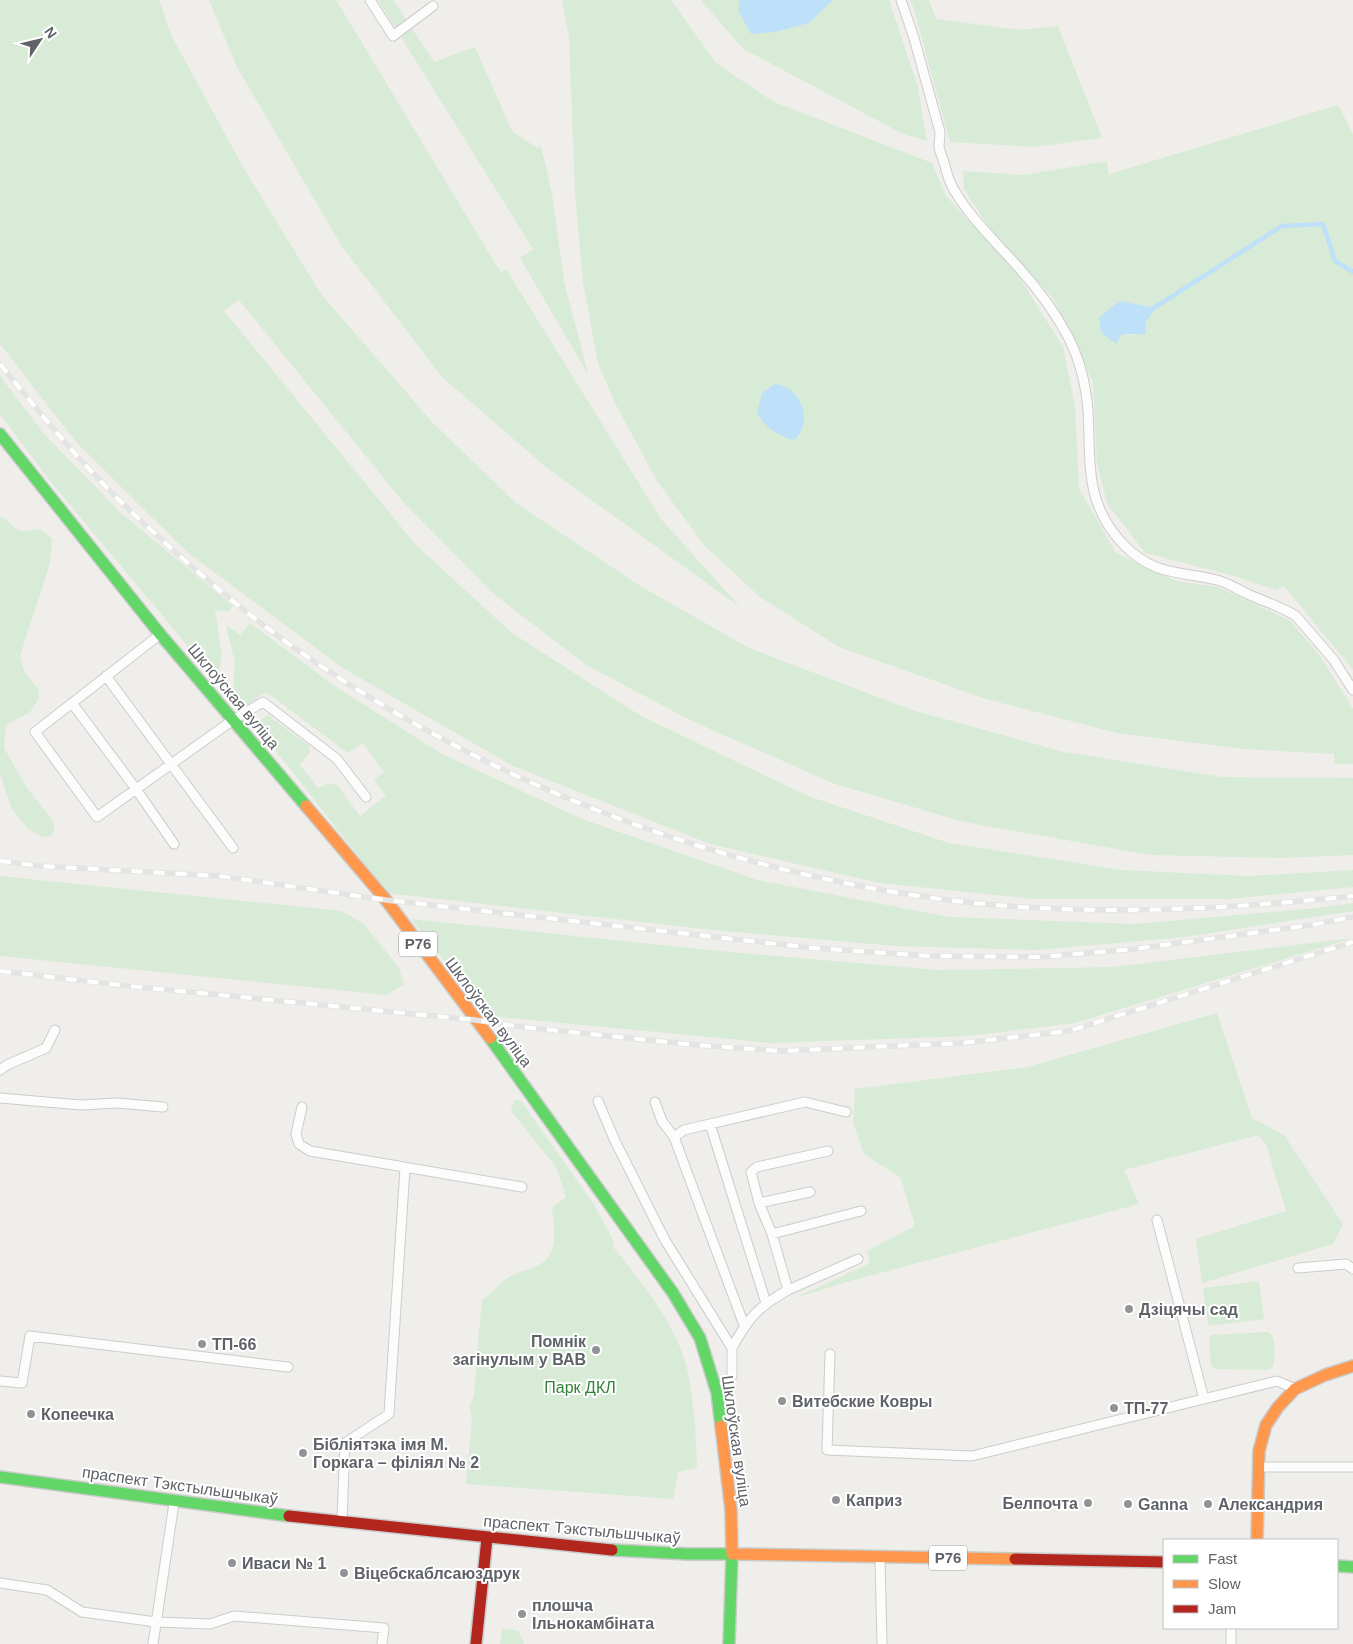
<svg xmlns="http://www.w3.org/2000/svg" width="1353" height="1644" font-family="Helvetica,sans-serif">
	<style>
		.green { fill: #d8ebd6; fill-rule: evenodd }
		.water { fill: #bfe0f9 }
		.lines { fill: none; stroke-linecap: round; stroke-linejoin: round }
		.stream { stroke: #bfe0f9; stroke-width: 4.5 }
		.lane-casing { stroke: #cbcccc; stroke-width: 11 }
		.fast-casing { stroke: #cacacb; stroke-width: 14 }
		.slow-casing { stroke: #cacacb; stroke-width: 14 }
		.jam-casing { stroke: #cacacb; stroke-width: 14 }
		.lane { stroke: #fdfcfc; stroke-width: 9 }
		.fast { stroke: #63d668; stroke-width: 11 }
		.slow { stroke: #ff974d; stroke-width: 11 }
		.jam { stroke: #b3261e; stroke-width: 11 }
		.rail-casing { stroke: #e4e4e4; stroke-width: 5.5 }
		.rail { stroke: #fff; stroke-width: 4; stroke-dasharray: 11; stroke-linecap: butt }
		.poi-dot { fill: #919496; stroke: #fff; stroke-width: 2 }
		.labels { text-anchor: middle; stroke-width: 4; stroke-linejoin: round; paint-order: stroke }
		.shield { fill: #fff; stroke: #8f9295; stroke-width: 1 }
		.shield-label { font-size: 15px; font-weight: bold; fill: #5f6368 }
		.street-label { font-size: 16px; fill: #5f6368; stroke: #fff }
		.poi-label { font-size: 16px; font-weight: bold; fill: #5f6368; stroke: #fff; text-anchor: start }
		.park-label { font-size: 16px; fill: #348238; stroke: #fff }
	</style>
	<rect width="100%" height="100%" fill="#efeeea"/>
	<path class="green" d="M0 0H159L171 35 243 167 321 294 432 422 516 503 642 587 749 648 912 710 1064 752 1222 777 1353 778V855L1280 858 1151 855 964 822 835 784 692 721 588 666 495 595 404 503 239 300 224 311 416 545 512 633 641 716 808 796 949 843 1122 870 1247 876 1353 870V887L1229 899H1036L880 883 710 844 511 765 343 668 188 553 77 443 0 344Z
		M209 0H336L501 273 506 269 661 519 740 607 547 468 442 377 341 245 237 67Z
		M378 0H393L434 62 475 47 512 131 537 148 541 146 552 193 564 281 588 374 520 258 533 249Z
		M562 0H671L716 63 774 102 932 163 946 196 1018 275 1063 347 1075 406 1079 489 1116 553 1177 581 1218 587 1289 620 1318 653 1353 709V764H1335L1334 754 1243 749 1117 733 986 699 839 647 760 597 705 546 657 481 615 403 598 364 583 282 575 194 569 37Z
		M701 0H739V12L808 23 833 0H889L918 87 927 141 903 134 742 48Z
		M910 0H929L936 19 1021 30 1058 26 1102 138 1034 147 950 142 913 6Z
		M1338 105 1353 134V670L1284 586 1276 590 1231 575 1145 553 1107 503 1097 463 1093 383 1053 298 990 229 964 189 963 171 1023 175 1107 161 1109 174ZM1120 301 1154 309 1145 324 1133 335 1122 334 1116 344Z
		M0 376 44 434 121 513 233 606 228 612 215 610 222 655 217 681 50 481 0 414Z
		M0 516C9 519 13 530 23 531 28 531 35 529 40 529L52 539 50 563 20 656 24 671 39 690V699L30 712 8 724 5 731 4 748 27 788 52 820 55 828 51 836 43 837 28 829 12 809 0 774Z
		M250 623 333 685 442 754 582 819 757 880 949 917 1135 924 1317 908 1353 903V911L1185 937 1037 950 895 946 712 930 387 893 255 724 268 715 308 745 310 752 300 765 318 788 329 783 337 785 360 816 386 796 374 780 384 772 363 743 348 753 266 692 242 708 233 695 235 662 226 625 240 635Z
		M0 876 342 911 364 924 399 968 404 984 387 995 0 956Z
		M411 919 719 951 938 970 1113 967 1353 938 1075 1023 969 1036 771 1043 489 1016Z
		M1217 1013 1252 1118 1284 1135 1343 1224 1333 1244 1202 1283 1196 1239 1286 1211 1266 1144 1258 1135 1124 1170 1139 1204 850 1281 795 1298 870 1263 867 1251 915 1226 901 1178 864 1154 853 1123 855 1089 1027 1067Z
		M514 1100 521 1101 593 1203 610 1234 614 1244 613 1247C641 1282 674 1321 686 1365 694 1399 696 1433 697 1468L678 1472 673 1499 466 1484 472 1420 469 1406 474 1397 476 1368 472 1362 477 1353 482 1300C493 1294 498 1283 509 1277 517 1272 539 1267 545 1261 558 1249 554 1223 552 1208L566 1197 556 1167 511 1111Z
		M1259 1281 1264 1319 1208 1326 1203 1288Z
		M1268 1332C1278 1337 1274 1355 1274 1365L1272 1368 1268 1370 1215 1369 1211 1366 1209 1337 1212 1335Z
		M502 1629 518 1630 524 1644H500Z"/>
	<path class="water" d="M739 0H833L809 23 775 32 751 34 739 12Z
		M1120 301 1155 308 1145 324 1146 334H1122L1116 344 1101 332 1099 317Z
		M775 384C802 387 814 422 794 440 779 436 763 427 757 412L762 393Z"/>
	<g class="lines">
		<path class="stream" d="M1149 311 1282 226 1323 224 1335 261 1353 272"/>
		<g class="lane-casing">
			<path id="lane" d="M370 0 393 36 433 6
				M901 0 914 38 940 132C940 137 939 143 939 147 940 152 942 157 944 162 946 171 949 181 954 190 971 219 997 243 1019 268 1037 288 1055 312 1067 335 1080 359 1086 385 1088 411 1091 463 1084 504 1124 545 1154 576 1180 571 1217 580 1229 583 1238 590 1248 594 1264 602 1281 606 1296 616L1333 659 1353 690
				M158 636 35 732 97 817 233 720 263 702 337 759 366 797
				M106 676 233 848
				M72 703 136 789 174 844
				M0 1070 7 1065 46 1048 55 1030
				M0 1098 81 1105 117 1103 163 1107
				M598 1101 615 1141 665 1240 732 1348V1376L720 1389
				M655 1102 662 1121 674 1137
				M302 1107 296 1134 299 1144 310 1151 522 1187
				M710 1124 766 1303
				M759 1203 810 1192
				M1157 1220 1204 1399
				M772 1234 861 1211
				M1298 1268 1346 1264 1353 1269
				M788 1290 858 1259
				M744 1325 674 1137 684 1130 805 1102 846 1112
				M732 1348C748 1318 758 1307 788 1290L772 1234 759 1203 751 1172 757 1167 828 1151
				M830 1354 827 1450 972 1456 1277 1381 1293 1388
				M0 1381 22 1383 30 1336 288 1367
				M1261 1467H1353
				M342 1520 345 1443 389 1414 405 1168
				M880 1559 882 1644
				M0 1583 47 1590 82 1612 156 1622 210 1624 234 1616 384 1628 382 1644
				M153 1644 174 1503
				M1231 1644V1628"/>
		</g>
		<g class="fast-casing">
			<path id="fast" d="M0 434 160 634 306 806
				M490 1038 673 1293 700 1338 717 1393 721 1426
				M0 1477 289 1516
				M612 1550 688 1554H732L729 1644
				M1337 1566 1353 1567"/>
		</g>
		<g class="slow-casing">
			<path id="slow" d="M306 806 386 900 490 1038
				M721 1426 731 1510 732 1554 1015 1559
				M1257 1540 1259 1451 1266 1425 1278 1407 1295 1389 1325 1375 1353 1366"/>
		</g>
		<g class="jam-casing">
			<path id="jam" d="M289 1516 612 1550
				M1015 1559 1164 1562
				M476 1644 487 1538"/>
		</g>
		<use href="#lane" class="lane"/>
		<use href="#fast" class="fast"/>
		<use href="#slow" class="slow"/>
		<use href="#jam" class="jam"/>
		<g class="rail-casing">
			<path id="rail" d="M0 364C43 417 87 471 138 518 182 559 229 600 278 636 475 779 707 869 948 900 1082 917 1219 910 1353 896
				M0 861 41 866 219 876 386 900 813 948 930 956 1040 957 1135 949 1311 925 1353 917
				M0 971 128 986 475 1020 522 1027 696 1045 781 1051 962 1043 1069 1031 1353 942"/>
		</g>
		<use href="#rail" class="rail"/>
	</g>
	<g class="poi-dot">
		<circle cx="1129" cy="1309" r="5"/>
		<circle cx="202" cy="1344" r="5"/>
		<circle cx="596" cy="1350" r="5"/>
		<circle cx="782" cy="1401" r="5"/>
		<circle cx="1114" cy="1408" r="5"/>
		<circle cx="31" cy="1414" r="5"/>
		<circle cx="303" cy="1453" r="5"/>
		<circle cx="836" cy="1500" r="5"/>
		<circle cx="1088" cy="1503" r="5"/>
		<circle cx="1128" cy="1504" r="5"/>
		<circle cx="1208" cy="1504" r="5"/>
		<circle cx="232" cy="1563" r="5"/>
		<circle cx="344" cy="1573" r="5"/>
		<circle cx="522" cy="1614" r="5"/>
	</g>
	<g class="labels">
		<g class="shield">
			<rect x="399" y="931.5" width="38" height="25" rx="4"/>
			<rect x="929" y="1545.5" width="38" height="25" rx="4"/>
		</g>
		<g class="shield-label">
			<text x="418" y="949">Р76</text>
			<text x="948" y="1563">Р76</text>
		</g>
		<g class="street-label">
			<text transform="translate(234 696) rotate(50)" y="6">Шклоўская вуліца</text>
			<text transform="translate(489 1012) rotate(53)" y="6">Шклоўская вуліца</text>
			<text transform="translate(737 1441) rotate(82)" y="6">Шклоўская вуліца</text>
			<text transform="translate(180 1485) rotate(8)" y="6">праспект Тэкстыльшчыкаў</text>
			<text transform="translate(582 1529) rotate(5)" y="6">праспект Тэкстыльшчыкаў</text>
		</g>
		<g class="poi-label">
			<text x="1139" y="1315">Дзіцячы сад</text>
			<text x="586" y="1347" text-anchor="end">Помнік<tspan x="586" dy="18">загінулым у ВАВ</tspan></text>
			<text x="212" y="1350">ТП-66</text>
			<text x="792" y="1407">Витебские Ковры</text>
			<text x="1124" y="1414">ТП-77</text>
			<text x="41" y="1420">Копеечка</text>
			<text x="313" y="1450">Бібліятэка імя М.<tspan x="313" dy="18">Горкага – філіял № 2</tspan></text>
			<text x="846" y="1506">Каприз</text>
			<text x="1078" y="1509" text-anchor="end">Белпочта</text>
			<text x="1138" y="1510">Ganna</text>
			<text x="1218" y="1510">Александрия</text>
			<text x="242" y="1569">Иваси № 1</text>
			<text x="354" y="1579">Віцебскаблсаюздрук</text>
			<text x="532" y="1611">плошча<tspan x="532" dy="18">Ільнокамбіната</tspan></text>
		</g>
		<g class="park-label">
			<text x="580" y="1393">Парк ДКЛ</text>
		</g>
	</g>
	<rect x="1163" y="1539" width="175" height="90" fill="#ffffff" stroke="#bfc1c3"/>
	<rect x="1173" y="1555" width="25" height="8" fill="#63d668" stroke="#bfc1c3"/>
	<text x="1208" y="1564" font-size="15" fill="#5f6368">Fast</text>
	<rect x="1173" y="1580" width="25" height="8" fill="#ff974d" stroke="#bfc1c3"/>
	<text x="1208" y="1589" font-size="15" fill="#5f6368">Slow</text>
	<rect x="1173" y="1605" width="25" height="8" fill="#b3261e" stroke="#bfc1c3"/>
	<text x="1208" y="1614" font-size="15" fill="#5f6368">Jam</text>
	<g transform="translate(40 40) rotate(55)" stroke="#ffffff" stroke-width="4" paint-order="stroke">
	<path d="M0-4L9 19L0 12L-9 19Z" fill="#5f6368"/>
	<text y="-8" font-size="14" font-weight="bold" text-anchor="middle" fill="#5f6368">N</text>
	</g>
</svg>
